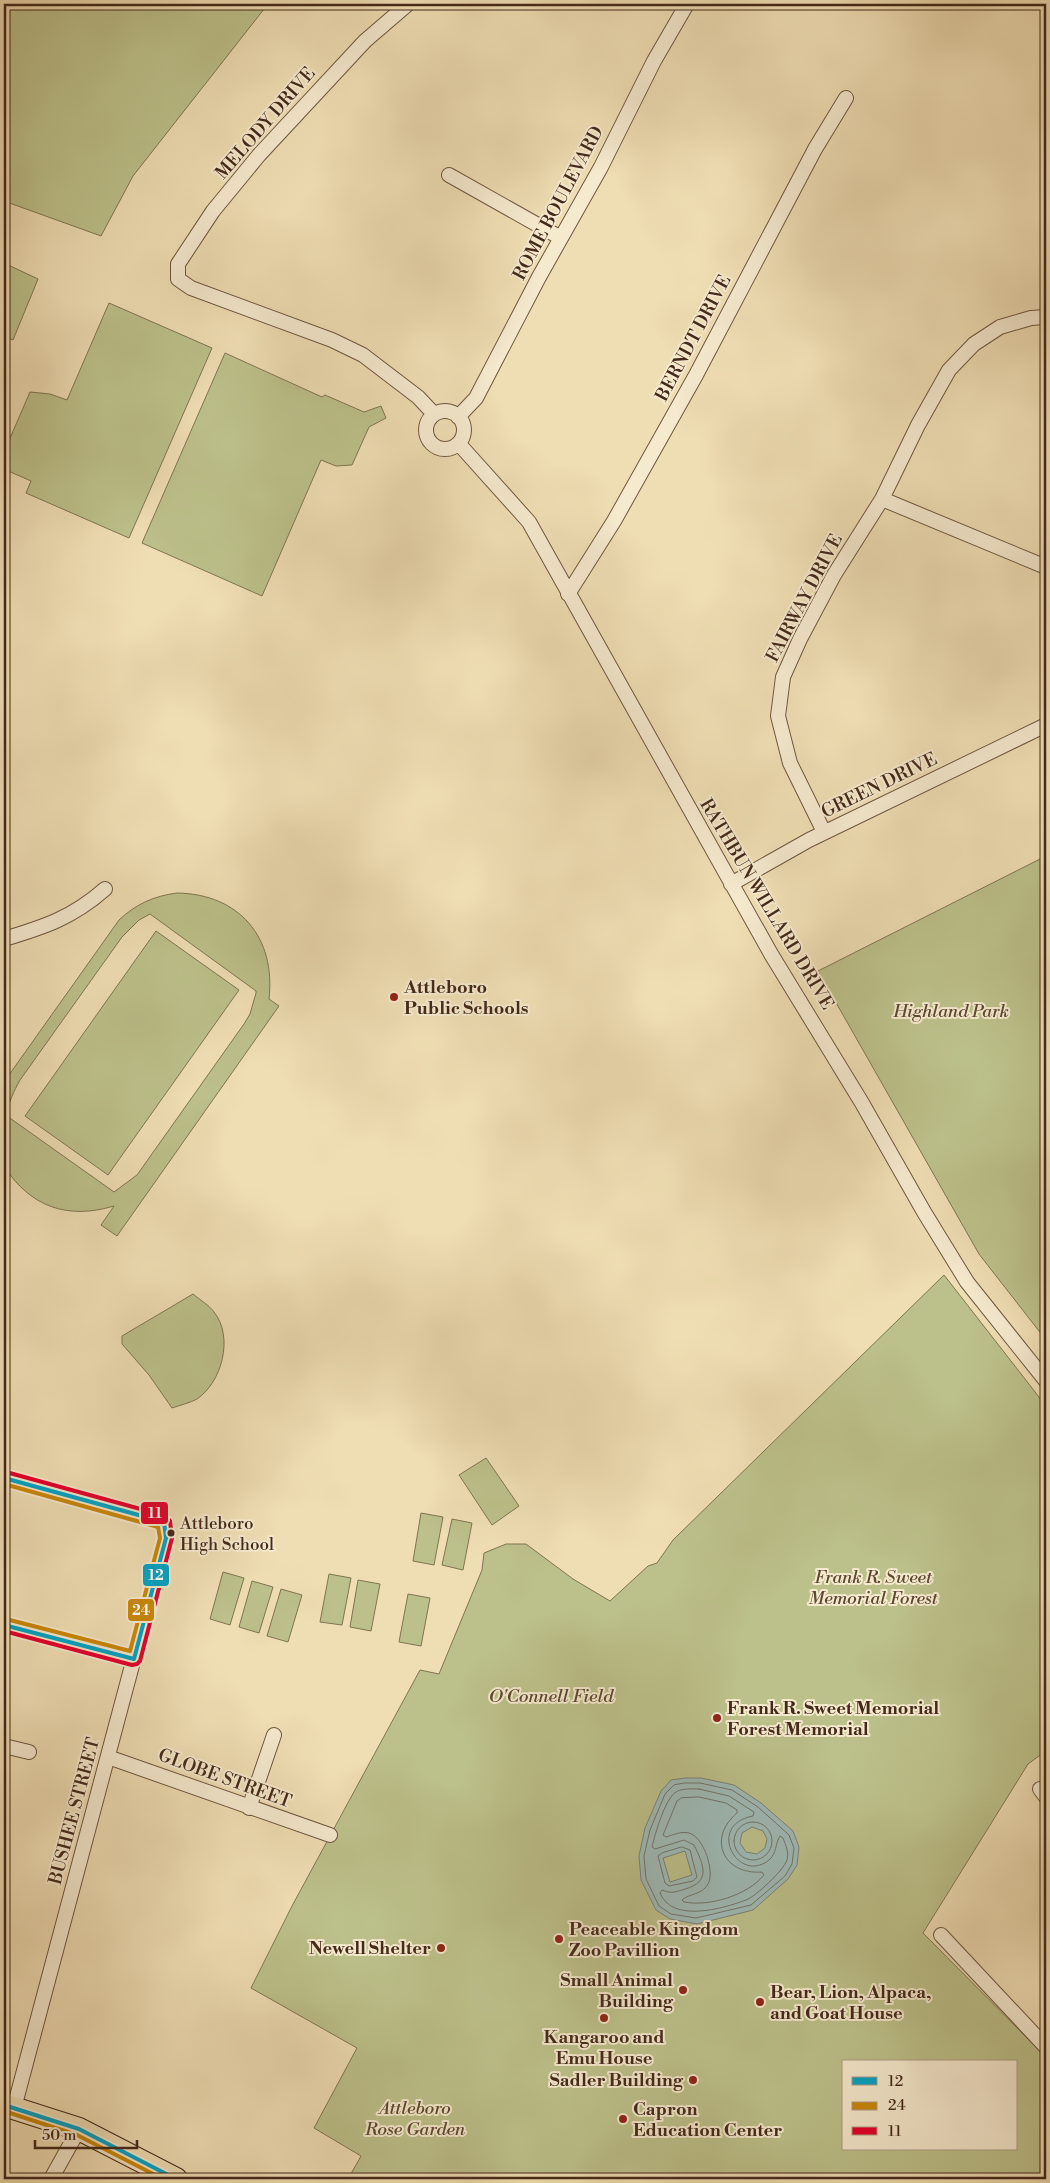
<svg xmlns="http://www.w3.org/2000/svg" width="1050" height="2183" font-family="'Libre Bodoni',serif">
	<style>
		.green { fill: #bcc08a; stroke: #807452; fill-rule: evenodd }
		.water { fill: #9ebab7; stroke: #7a8079; fill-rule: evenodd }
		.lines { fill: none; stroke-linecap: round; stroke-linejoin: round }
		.shore { stroke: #717269; stroke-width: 1 }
		.minor-casing { stroke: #6f5641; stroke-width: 16 }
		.trunk-casing { stroke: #44291b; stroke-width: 24 }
		.minor { stroke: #f5e9ce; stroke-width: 14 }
		.trunk { stroke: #efddb3; stroke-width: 22 }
		.bus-1-casing { stroke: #f5e9ce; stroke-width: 8 }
		.bus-2-casing { stroke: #f5e9ce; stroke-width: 8 }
		.bus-3-casing { stroke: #f5e9ce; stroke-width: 8 }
		.bus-1 { stroke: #03a3c5; stroke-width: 4 }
		.bus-2 { stroke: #ca8707; stroke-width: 4 }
		.bus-3 { stroke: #e4002b; stroke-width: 4 }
		.poi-dot { fill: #8f2418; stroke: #f5e9ce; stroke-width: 2 }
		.bus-dot { fill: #44291b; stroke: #f5e9ce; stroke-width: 2 }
		.labels { text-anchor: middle; stroke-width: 4; stroke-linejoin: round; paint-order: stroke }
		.bus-label { font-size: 17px; fill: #44291b; stroke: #f5e9ce; text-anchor: start }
		.street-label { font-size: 18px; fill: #44291b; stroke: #f5e9ce }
		.poi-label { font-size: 18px; font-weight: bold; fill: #44291b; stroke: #f5e9ce; text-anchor: start }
		.park-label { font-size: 18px; font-style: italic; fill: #5c4731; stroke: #f5e9ce }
		.line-badge { stroke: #f5e9ce; stroke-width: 2 }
		.badge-label { font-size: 14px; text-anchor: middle; font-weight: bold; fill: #fff }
	</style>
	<rect width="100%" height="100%" fill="#efddb3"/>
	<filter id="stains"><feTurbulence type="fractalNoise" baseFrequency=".004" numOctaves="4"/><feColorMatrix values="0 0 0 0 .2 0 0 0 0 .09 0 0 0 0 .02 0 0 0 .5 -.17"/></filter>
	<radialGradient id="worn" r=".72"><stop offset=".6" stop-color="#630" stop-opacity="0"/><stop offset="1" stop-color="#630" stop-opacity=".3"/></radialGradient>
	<path class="green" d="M4 4H268L133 176 101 236 4 201Z
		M4 263 38 279 13 340 4 336Z
		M109 303 212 348 129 538 26 493 31 481 6 470 4 472V452L30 392 50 394 67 400Z
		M225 353 322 397 325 395 364 412 381 406 386 418 369 427 352 465 336 466 321 460 262 596 142 543Z
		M1046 856V1340L979 1254 818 971Z
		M177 893C239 894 276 937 269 999L279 1006 117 1236 101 1225 114 1206C68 1220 30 1207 4 1166V1082L119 920C136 904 154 896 177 893ZM150 914 256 991V993L250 1014 244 1024 137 1175 114 1192 7 1116C8 1103 14 1091 20 1080L122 937 139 920Z
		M156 931 239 990 108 1175 25 1116Z
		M944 1275 1046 1406V1751L1028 1764 923 1933 1046 2057V2179H348L361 2156 314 2128 357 2048 251 1988 292 1906 420 1670 439 1674 482 1570 484 1553 506 1544H526L573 1579 610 1601 648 1566 657 1563 673 1540ZM844 2062H1016V2149H844Z
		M193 1294C200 1300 209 1305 214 1312 234 1337 222 1382 197 1399 190 1403 180 1405 172 1408L149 1375 122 1344V1336Z
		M486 1458 519 1506 492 1525 459 1475Z
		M421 1513 443 1517 434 1565 413 1561Z
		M452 1519 472 1523 463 1570 442 1565Z
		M223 1572 244 1578 230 1625 210 1619Z
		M329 1574 351 1578 342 1625 320 1622Z
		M358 1580 380 1584 371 1631 350 1627Z
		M252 1581 273 1587 259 1633 239 1627Z
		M281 1589 302 1595 288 1642 267 1636Z
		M408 1594 430 1598 421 1646 399 1642Z"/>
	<path class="water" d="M685 1778H701L734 1785 761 1803 793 1831 799 1847 797 1865 788 1879 753 1910 697 1924 670 1919 656 1910 641 1880 639 1856 645 1828 661 1791 671 1780ZM752 1827 763 1831 767 1839 765 1848 757 1854 746 1852 740 1843 742 1833ZM685 1851 692 1875 670 1882 663 1858Z"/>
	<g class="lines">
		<path class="shore" d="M685 1783H700L732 1790 758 1807 789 1835 794 1848 792 1864 785 1876 751 1905 696 1918 671 1914 659 1906 646 1879 644 1856 650 1830 665 1794 674 1785Z
			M699 1789 729 1796 754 1812 753 1816C705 1825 738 1885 769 1860 777 1853 775 1844 780 1836L783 1838C786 1846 789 1852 787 1860 784 1870 755 1897 746 1900 722 1909 672 1923 660 1893L662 1890C671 1894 676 1892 685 1889 711 1882 704 1865 694 1845L684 1840 655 1849 652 1847C655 1834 665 1799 676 1792 682 1788 692 1789 699 1789Z
			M699 1797 726 1803 737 1810V1813C707 1838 723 1875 762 1872L764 1875C748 1895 709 1907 684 1902L682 1900C690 1893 702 1895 708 1884 715 1872 704 1837 689 1833 681 1831 673 1835 666 1837L663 1835 677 1801 681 1798Z
			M734 1841a19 19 0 1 1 38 0a19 19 0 1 1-38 0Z
			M682 1847 690 1850 697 1877 693 1881 669 1886 665 1883 658 1856 662 1853Z"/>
		<g class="minor-casing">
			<path id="minor" d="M408 4 365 41 259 155 213 211 178 264V279L191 288 332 340 363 355 418 397 434 414
				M449 175 561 238
				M426 430a19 19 0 1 1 38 0a19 19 0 1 1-38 0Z
				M458 417 476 398 539 277 601 167 654 61 687 4
				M459 444 529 522 771 954 862 1103 924 1212 967 1282 1046 1381
				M882 499 1046 567
				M568 594 614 521 696 375 815 149 846 98
				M824 832 790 763 778 716 783 677 800 639 834 575 882 499 918 425 949 370 974 344 1000 327 1031 318 1046 317
				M731 884 809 840 1046 725
				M4 939C44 927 72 918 105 889
				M4 1478 164 1522 166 1538 14 2108
				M4 1625 134 1659
				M4 1746 29 1752
				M108 1757 330 1835
				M1040 1789 1046 1797
				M249 1808 274 1735
				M941 1935 1046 2047
				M51 2179 79 2129"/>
		</g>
		<g class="trunk-casing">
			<path id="trunk" d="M4 2105 79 2129 176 2179"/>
		</g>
		<use href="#minor" class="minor"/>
		<use href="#trunk" class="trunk"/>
		<g class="bus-1-casing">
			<path id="bus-1" d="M4 1478 164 1522 166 1538 134 1659 4 1625
				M4 2105 79 2129 176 2179"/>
		</g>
		<g class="bus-2-casing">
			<path id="bus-2" d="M4 1484 158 1527 160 1538 130 1651 6 1619
				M4 2111 77 2135 163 2179"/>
		</g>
		<g class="bus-3-casing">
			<path id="bus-3" d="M4 1631 132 1665 137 1664 140 1661 172 1538 170 1521 166 1516 6 1472"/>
		</g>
		<use href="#bus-1" class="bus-1"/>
		<use href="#bus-2" class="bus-2"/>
		<use href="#bus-3" class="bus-3"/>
	</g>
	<g class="poi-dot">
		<circle cx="394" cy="997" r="5"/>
		<circle cx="717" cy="1718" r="5"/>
		<circle cx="559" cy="1939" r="5"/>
		<circle cx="441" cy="1948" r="5"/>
		<circle cx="683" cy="1990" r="5"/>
		<circle cx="760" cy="2002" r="5"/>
		<circle cx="604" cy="2018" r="5"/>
		<circle cx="693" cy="2080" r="5"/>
		<circle cx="623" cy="2119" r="5"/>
	</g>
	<circle class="bus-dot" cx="171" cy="1533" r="4.5"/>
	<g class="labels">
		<g class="bus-label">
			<text x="180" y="1529">Attleboro<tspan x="180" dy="21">High School</tspan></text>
		</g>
		<g class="street-label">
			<text transform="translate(265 123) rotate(-49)" y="6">MELODY DRIVE</text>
			<text transform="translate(558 203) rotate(-62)" y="6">ROME BOULEVARD</text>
			<text transform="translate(693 338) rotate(-62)" y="6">BERNDT DRIVE</text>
			<text transform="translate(804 598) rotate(-62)" y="6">FAIRWAY DRIVE</text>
			<text transform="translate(879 785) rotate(-26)" y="6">GREEN DRIVE</text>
			<text transform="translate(767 904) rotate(59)" y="6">RATHBUN WILLARD DRIVE</text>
			<text transform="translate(225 1778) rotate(20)" y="6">GLOBE STREET</text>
			<text transform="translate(74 1811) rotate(-75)" y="6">BUSHEE STREET</text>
		</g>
		<g class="poi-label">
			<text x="404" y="993">Attleboro<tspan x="404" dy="21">Public Schools</tspan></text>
			<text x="727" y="1714">Frank R. Sweet Memorial<tspan x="727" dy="21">Forest Memorial</tspan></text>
			<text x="569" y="1935">Peaceable Kingdom<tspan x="569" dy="21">Zoo Pavillion</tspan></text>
			<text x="431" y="1954" text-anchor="end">Newell Shelter</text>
			<text x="673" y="1986" text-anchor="end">Small Animal<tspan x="673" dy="21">Building</tspan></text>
			<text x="770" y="1998">Bear, Lion, Alpaca,<tspan x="770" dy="21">and Goat House</tspan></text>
			<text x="604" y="2043" text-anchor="middle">Kangaroo and<tspan x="604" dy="21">Emu House</tspan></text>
			<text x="683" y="2086" text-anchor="end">Sadler Building</text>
			<text x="633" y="2115">Capron<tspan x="633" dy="21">Education Center</tspan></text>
		</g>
		<g class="park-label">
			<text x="951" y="1017">Highland Park</text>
			<text x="873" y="1583">Frank R. Sweet<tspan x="873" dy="21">Memorial Forest</tspan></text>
			<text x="551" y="1702">O'Connell Field</text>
			<text x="415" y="2114">Attleboro<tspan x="415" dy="21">Rose Garden</tspan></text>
		</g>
	</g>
	<g class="line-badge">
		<rect x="140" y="1501" width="29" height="24" rx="5" fill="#e4002b"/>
		<rect x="142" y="1563" width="28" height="24" rx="5" fill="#03a3c5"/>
		<rect x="127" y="1598" width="28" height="24" rx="5" fill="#ca8707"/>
	</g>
	<g class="badge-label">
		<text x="155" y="1518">11</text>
		<text x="156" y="1580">12</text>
		<text x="141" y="1615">24</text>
	</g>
	<rect width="1050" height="2183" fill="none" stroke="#efddb3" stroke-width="20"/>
	<rect x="5" y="5" width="1040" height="2173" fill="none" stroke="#44291b" stroke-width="2.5"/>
	<rect x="10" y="10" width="1030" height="2163" fill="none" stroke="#44291b"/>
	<rect x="842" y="2060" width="175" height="90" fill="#f5e9ce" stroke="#ae9c86"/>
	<rect x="852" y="2077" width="25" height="8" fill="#03a3c5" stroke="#ae9c86"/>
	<text x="888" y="2086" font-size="15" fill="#44291b">12</text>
	<rect x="852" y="2102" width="25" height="8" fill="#ca8707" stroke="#ae9c86"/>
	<text x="888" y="2110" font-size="15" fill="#44291b">24</text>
	<rect x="852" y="2127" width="25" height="8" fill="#e4002b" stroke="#ae9c86"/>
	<text x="888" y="2136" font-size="15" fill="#44291b">11</text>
	<path d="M35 2140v8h102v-8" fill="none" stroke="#44291b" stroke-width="2.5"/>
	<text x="42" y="2140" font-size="15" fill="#44291b" stroke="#f5e9ce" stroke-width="4" paint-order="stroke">50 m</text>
	<rect width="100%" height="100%" filter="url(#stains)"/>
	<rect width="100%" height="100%" fill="url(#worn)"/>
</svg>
